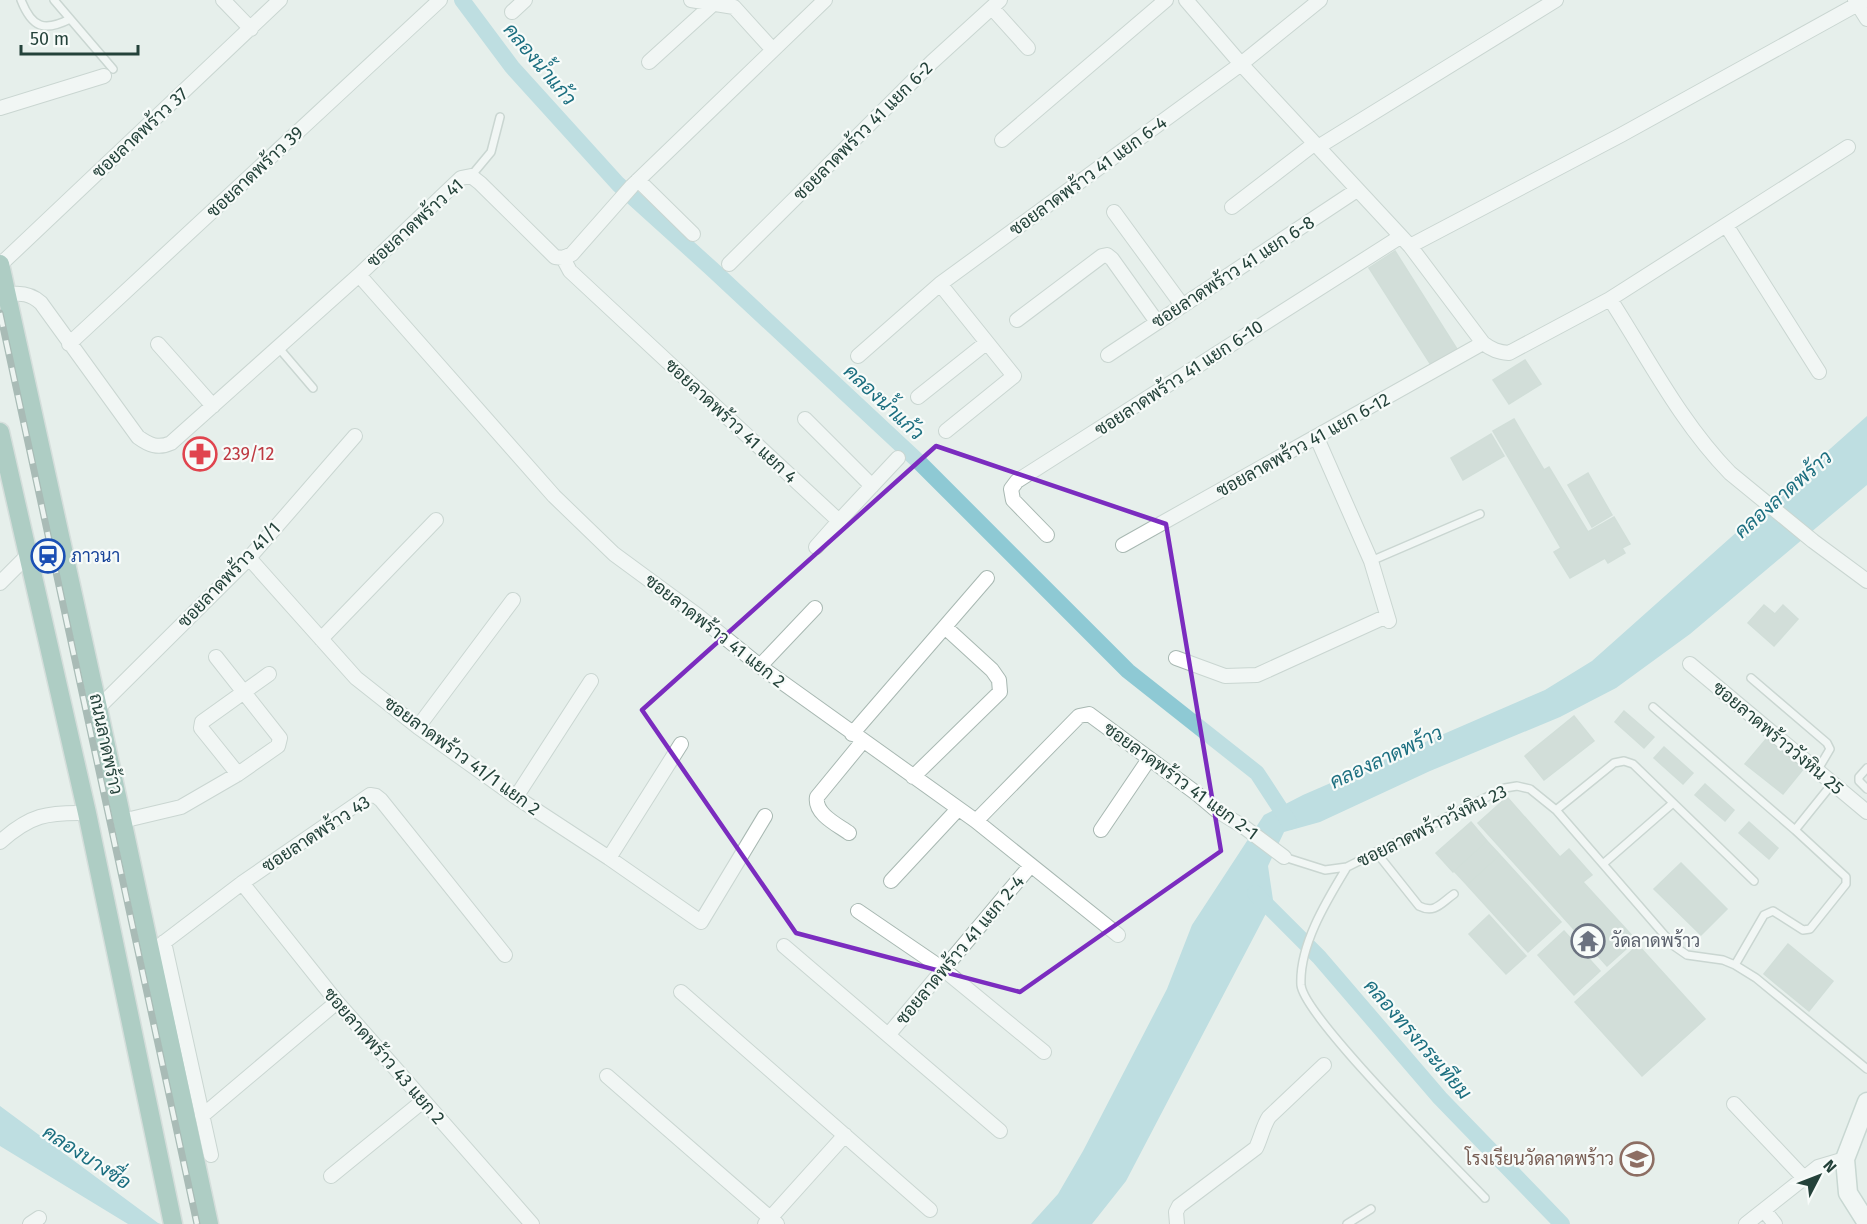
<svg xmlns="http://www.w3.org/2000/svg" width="1867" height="1224" font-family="'Fira Sans',Sarabun,sans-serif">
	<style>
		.water { fill: #8ec9d4 }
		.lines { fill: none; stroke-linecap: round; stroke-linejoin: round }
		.canal { stroke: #8ec9d4; stroke-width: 16 }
		.building { fill: #bbcac4; stroke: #b8c9c2; stroke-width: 1.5 }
		.lane-casing { stroke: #a8b8b2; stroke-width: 10 }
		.street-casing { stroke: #a8b8b2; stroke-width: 16 }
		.secondary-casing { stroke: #a4bbb3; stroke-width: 21 }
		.primary-casing { stroke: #c2cac8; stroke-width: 21 }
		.lane { stroke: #fff; stroke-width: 7 }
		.street { stroke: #fff; stroke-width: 14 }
		.secondary { stroke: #fff; stroke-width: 18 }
		.primary { stroke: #6aa596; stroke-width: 18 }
		.rail-casing { stroke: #5f7d75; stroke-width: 7 }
		.rail { stroke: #f7fbf9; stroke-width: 4.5; stroke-dasharray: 14; stroke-linecap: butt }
		.marked { fill: none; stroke: #7b2cbf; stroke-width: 4.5; stroke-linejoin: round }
		.labels { text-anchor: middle; stroke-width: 4.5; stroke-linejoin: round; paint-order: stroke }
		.street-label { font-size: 18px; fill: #24423a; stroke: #f7fbf9 }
		.health-label { font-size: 18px; fill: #be3a42; stroke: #f7fbf9; text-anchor: start }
		.transit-label { font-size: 18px; fill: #164399; stroke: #f7fbf9; text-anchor: start }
		.worship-label { font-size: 18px; fill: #5b616d; stroke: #f7fbf9; text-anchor: start }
		.education-label { font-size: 18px; fill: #785e54; stroke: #f7fbf9; text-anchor: end }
		.water-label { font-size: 20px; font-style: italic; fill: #1c6f80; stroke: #f7fbf9 }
	</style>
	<rect width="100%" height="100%" fill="#e6efeb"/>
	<path class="water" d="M1867 416V485L1690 634 1616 688 1560 717 1430 771 1320 822 1284 832 1268 866 1273 900 1126 1181 1092 1224H1031L1058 1194 1083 1151 1167 989 1192 925 1264 815 1303 795 1545 690 1592 661Z
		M0 1106 158 1223 161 1224H128L0 1146Z"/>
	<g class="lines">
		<path class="canal" d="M462 0 512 67 618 184 712 269 919 462 1128 671 1257 773 1289 822
			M1255 893 1319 957 1440 1098 1562 1224"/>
	</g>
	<path class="building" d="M1395 251 1457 349 1431 365 1369 268Z
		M1525 360 1541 384 1509 404 1493 380Z
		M1514 419 1544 470 1549 467 1588 532 1614 517 1630 544 1622 548 1625 553 1608 563 1605 558 1570 578 1554 552 1561 548 1493 431Z
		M1491 434 1504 456 1463 480 1451 458Z
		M1588 473 1612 515 1592 527 1568 485Z
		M1764 605 1775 614 1783 605 1798 619 1774 646 1748 623Z
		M1624 711 1654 737 1644 748 1615 722Z
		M1574 716 1594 741 1544 780 1525 756Z
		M1767 738 1804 768 1783 794 1745 764Z
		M1664 747 1693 773 1683 784 1654 758Z
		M1705 784 1734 810 1725 821 1695 795Z
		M1507 797 1560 857 1569 849 1592 875 1583 882 1636 940 1607 966 1478 823Z
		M1471 822 1487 841 1453 872 1436 853Z
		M1749 822 1778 848 1769 859 1739 833Z
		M1487 841 1500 855 1467 885 1454 871Z
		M1500 855 1561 922 1528 952 1467 885Z
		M1681 863 1727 909 1701 935 1654 889Z
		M1489 915 1526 956 1506 974 1469 934Z
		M1564 931 1600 971 1574 995 1538 955Z
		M1788 944 1833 981 1809 1011 1764 974Z
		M1638 945 1705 1019 1642 1076 1575 1002Z"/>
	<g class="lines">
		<g class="lane-casing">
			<path id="lane" d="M21 0C32 28 44 32 70 19
				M54 0 113 69
				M471 176 491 152 500 117
				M278 347 313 388
				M1371 561 1480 514
				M1751 678 1827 743 1830 749 1817 771
				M1653 707 1795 830 1846 877V884L1810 929 1803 930 1773 911 1764 915 1735 965
				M1867 768 1859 777V781L1867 789
				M1556 810 1614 763 1624 761 1633 764 1754 881
				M1795 830 1832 784
				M1376 852 1419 906C1435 914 1441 903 1454 894
				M1284 857 1325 870 1347 867 1505 788 1517 786 1530 789 1556 810 1674 946 1687 955 1723 960 1735 965 1756 978 1867 1069
				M1603 864 1673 803
				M1347 867C1327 900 1299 945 1301 985 1304 1017 1455 1166 1485 1198
				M1347 1224 1371 1209"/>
		</g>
		<g class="street-casing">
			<path id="street" d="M223 0 251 29
				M691 0 734 7 773 50
				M1186 0 1241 64 1410 246 1483 343C1492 350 1498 352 1509 353L1610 299 1848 147
				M1855 0 1867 19
				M992 8 1028 48
				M512 12 525 0
				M649 62 713 4
				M0 108 104 76
				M1002 140 1166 0
				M1318 147 1556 0
				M638 180 693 234
				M1232 207 1314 144
				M1114 212 1182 305
				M1726 225 1819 372
				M1410 246 1621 135 1865 0
				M563 258 570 271 839 521 898 458
				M729 264 932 62 1000 0
				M0 265 280 0
				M359 275 554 496 614 554 697 615 765 670 976 821 1118 935
				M940 284 1014 376 946 431
				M7 295C21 292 31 294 41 303L138 437C149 445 158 449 171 443L359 275 461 178 471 176 480 183 555 257 563 258 572 254 632 186 825 0
				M1610 299C1648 358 1681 423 1730 473L1813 541 1867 581
				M1017 320 1102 256 1107 255 1112 259 1157 322
				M69 344 440 0
				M158 344 213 406
				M1108 355 1357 190
				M858 356 940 284 1241 64 1320 0
				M918 397 986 343
				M805 419 872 486
				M1317 438 1371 561 1389 621
				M1047 535 1013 500 1011 489 1017 481 1400 237
				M1123 545 1483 343
				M816 547 839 521
				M249 558 356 678 418 727 516 797 609 858 701 922 765 816
				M0 583 29 554
				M321 639 436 520
				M1176 658 1225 676 1257 675 1387 616
				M1690 664 1867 812
				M760 666 815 608
				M98 708 249 558 355 436
				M418 727 513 600
				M852 734 987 578
				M238 774 201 728 202 722 269 674
				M913 777 1000 692 999 680 992 670 945 627
				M516 797 591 681
				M122 821 181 807 238 774 278 746 280 738 216 657
				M976 821 1079 716 1089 714 1196 793 1216 810 1244 827 1284 857
				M1101 830 1149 759
				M849 833C838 825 814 814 817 797L863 741
				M0 842C30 815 47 812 87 813
				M609 858 681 744
				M891 881 958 809
				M242 883 337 1002 532 1224
				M858 911 943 969 1044 1052
				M164 942 211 1155
				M784 946 1000 1131
				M150 953 242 883 370 795 376 796 381 800 505 955
				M681 992 930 1210
				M889 1034 1031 865
				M607 1076 777 1224
				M1734 1104 1804 1178
				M202 1116 337 1002
				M331 1176 423 1101
				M1764 1210 1775 1224
				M30 1224 39 1218
				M765 1224 845 1135
				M1177 1224 1176 1212 1179 1206 1256 1148C1261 1138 1263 1126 1269 1117L1324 1065
				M1746 1224 1818 1167 1845 1159"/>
		</g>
		<g class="secondary-casing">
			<path id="secondary" d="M1867 1102 1845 1159 1848 1193 1867 1223"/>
		</g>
		<g class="primary-casing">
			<path id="primary" d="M0 264 98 708 209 1224
				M0 432 87 813 173 1224"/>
		</g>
		<use href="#lane" class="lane"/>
		<use href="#street" class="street"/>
		<use href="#secondary" class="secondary"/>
		<use href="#primary" class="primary"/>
		<g class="rail-casing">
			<path id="rail" d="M0 313 197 1224"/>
		</g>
		<use href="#rail" class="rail"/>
	</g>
	<path d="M0 0H1867V1224H0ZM936 446 1166 524 1221 851 1020 992 796 933 642 710Z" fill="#e6efeb" fill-opacity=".55" fill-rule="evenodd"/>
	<path class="marked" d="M936 446 1166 524 1221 851 1020 992 796 933 642 710Z"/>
	<defs>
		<g id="pharmacy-ring" transform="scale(1.725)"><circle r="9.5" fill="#f7fbf9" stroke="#e0444e" stroke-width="1.5"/><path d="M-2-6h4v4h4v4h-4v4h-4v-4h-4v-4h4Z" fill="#e0444e"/></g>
		<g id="station-ring" transform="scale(1.725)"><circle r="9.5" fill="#f7fbf9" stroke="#1a4fb4" stroke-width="1.5"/><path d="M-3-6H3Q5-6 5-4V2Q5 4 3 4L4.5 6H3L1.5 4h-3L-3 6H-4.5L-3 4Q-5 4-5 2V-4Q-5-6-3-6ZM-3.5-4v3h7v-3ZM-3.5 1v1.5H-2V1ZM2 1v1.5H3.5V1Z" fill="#1a4fb4"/></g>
		<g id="temple-ring" transform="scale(1.725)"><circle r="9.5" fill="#f7fbf9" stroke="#6b7280" stroke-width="1.5"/><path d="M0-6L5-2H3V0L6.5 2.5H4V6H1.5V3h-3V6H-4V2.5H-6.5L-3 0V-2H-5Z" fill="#6b7280"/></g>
		<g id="school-ring" transform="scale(1.725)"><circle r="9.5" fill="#f7fbf9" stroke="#8d6e63" stroke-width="1.5"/><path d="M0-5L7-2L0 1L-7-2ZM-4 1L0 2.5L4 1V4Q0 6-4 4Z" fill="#8d6e63"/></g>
	</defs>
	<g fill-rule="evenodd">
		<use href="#pharmacy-ring" x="200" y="454"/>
		<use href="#station-ring" x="48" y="556"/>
		<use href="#temple-ring" x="1588" y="941"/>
		<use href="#school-ring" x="1637" y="1159"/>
	</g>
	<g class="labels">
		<g class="street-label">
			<text transform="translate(863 131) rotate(-45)" y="6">ซอยลาดพร้าว 41 แยก 6-2</text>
			<text transform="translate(140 133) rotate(-43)" y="6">ซอยลาดพร้าว 37</text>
			<text transform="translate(255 172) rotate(-43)" y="6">ซอยลาดพร้าว 39</text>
			<text transform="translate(1088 176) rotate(-36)" y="6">ซอยลาดพร้าว 41 แยก 6-4</text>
			<text transform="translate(415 223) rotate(-42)" y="6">ซอยลาดพร้าว 41</text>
			<text transform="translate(1233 272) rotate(-33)" y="6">ซอยลาดพร้าว 41 แยก 6-8</text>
			<text transform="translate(1179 378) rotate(-33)" y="6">ซอยลาดพร้าว 41 แยก 6-10</text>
			<text transform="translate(731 421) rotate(43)" y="6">ซอยลาดพร้าว 41 แยก 4</text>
			<text transform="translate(1303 445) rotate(-29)" y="6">ซอยลาดพร้าว 41 แยก 6-12</text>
			<text transform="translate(229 575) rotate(-46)" y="6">ซอยลาดพร้าว 41/1</text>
			<text transform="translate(715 631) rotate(38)" y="6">ซอยลาดพร้าว 41 แยก 2</text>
			<text transform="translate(1778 738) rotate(40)" y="6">ซอยลาดพร้าววังหิน 25</text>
			<text transform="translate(106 744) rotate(78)" y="6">ถนนลาดพร้าว</text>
			<text transform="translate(462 756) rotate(36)" y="6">ซอยลาดพร้าว 41/1 แยก 2</text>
			<text transform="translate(1181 781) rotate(36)" y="6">ซอยลาดพร้าว 41 แยก 2-1</text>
			<text transform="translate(1432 826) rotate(-26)" y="6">ซอยลาดพร้าววังหิน 23</text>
			<text transform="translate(316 834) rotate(-33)" y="6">ซอยลาดพร้าว 43</text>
			<text transform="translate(960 950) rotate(-50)" y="6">ซอยลาดพร้าว 41 แยก 2-4</text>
			<text transform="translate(384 1056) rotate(49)" y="6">ซอยลาดพร้าว 43 แยก 2</text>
		</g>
		<g class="health-label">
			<text x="223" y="460">239/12</text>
		</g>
		<g class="transit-label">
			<text x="71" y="562">ภาวนา</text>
		</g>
		<g class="worship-label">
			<text x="1611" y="947">วัดลาดพร้าว</text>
		</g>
		<g class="education-label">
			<text x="1614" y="1165">โรงเรียนวัดลาดพร้าว</text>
		</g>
		<g class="water-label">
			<text transform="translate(540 64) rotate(50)" y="7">คลองน้ำแก้ว</text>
			<text transform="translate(884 402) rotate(43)" y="7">คลองน้ำแก้ว</text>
			<text transform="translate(1783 494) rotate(-41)" y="7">คลองลาดพร้าว</text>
			<text transform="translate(1386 757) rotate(-25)" y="7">คลองลาดพร้าว</text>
			<text transform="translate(1418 1039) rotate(49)" y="7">คลองทรงกระเทียม</text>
			<text transform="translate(87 1157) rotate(33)" y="7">คลองบางซื่อ</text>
		</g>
	</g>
	<g transform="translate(1819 1176) rotate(48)" stroke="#f7fbf9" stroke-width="4.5" paint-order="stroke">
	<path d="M0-4.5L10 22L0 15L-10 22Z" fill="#24423a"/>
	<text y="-9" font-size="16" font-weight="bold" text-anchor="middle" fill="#24423a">N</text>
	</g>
	<path d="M21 45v9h117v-9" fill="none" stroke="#24423a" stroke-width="3"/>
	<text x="30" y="45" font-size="18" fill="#24423a" stroke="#f7fbf9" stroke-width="4.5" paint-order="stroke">50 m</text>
</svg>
